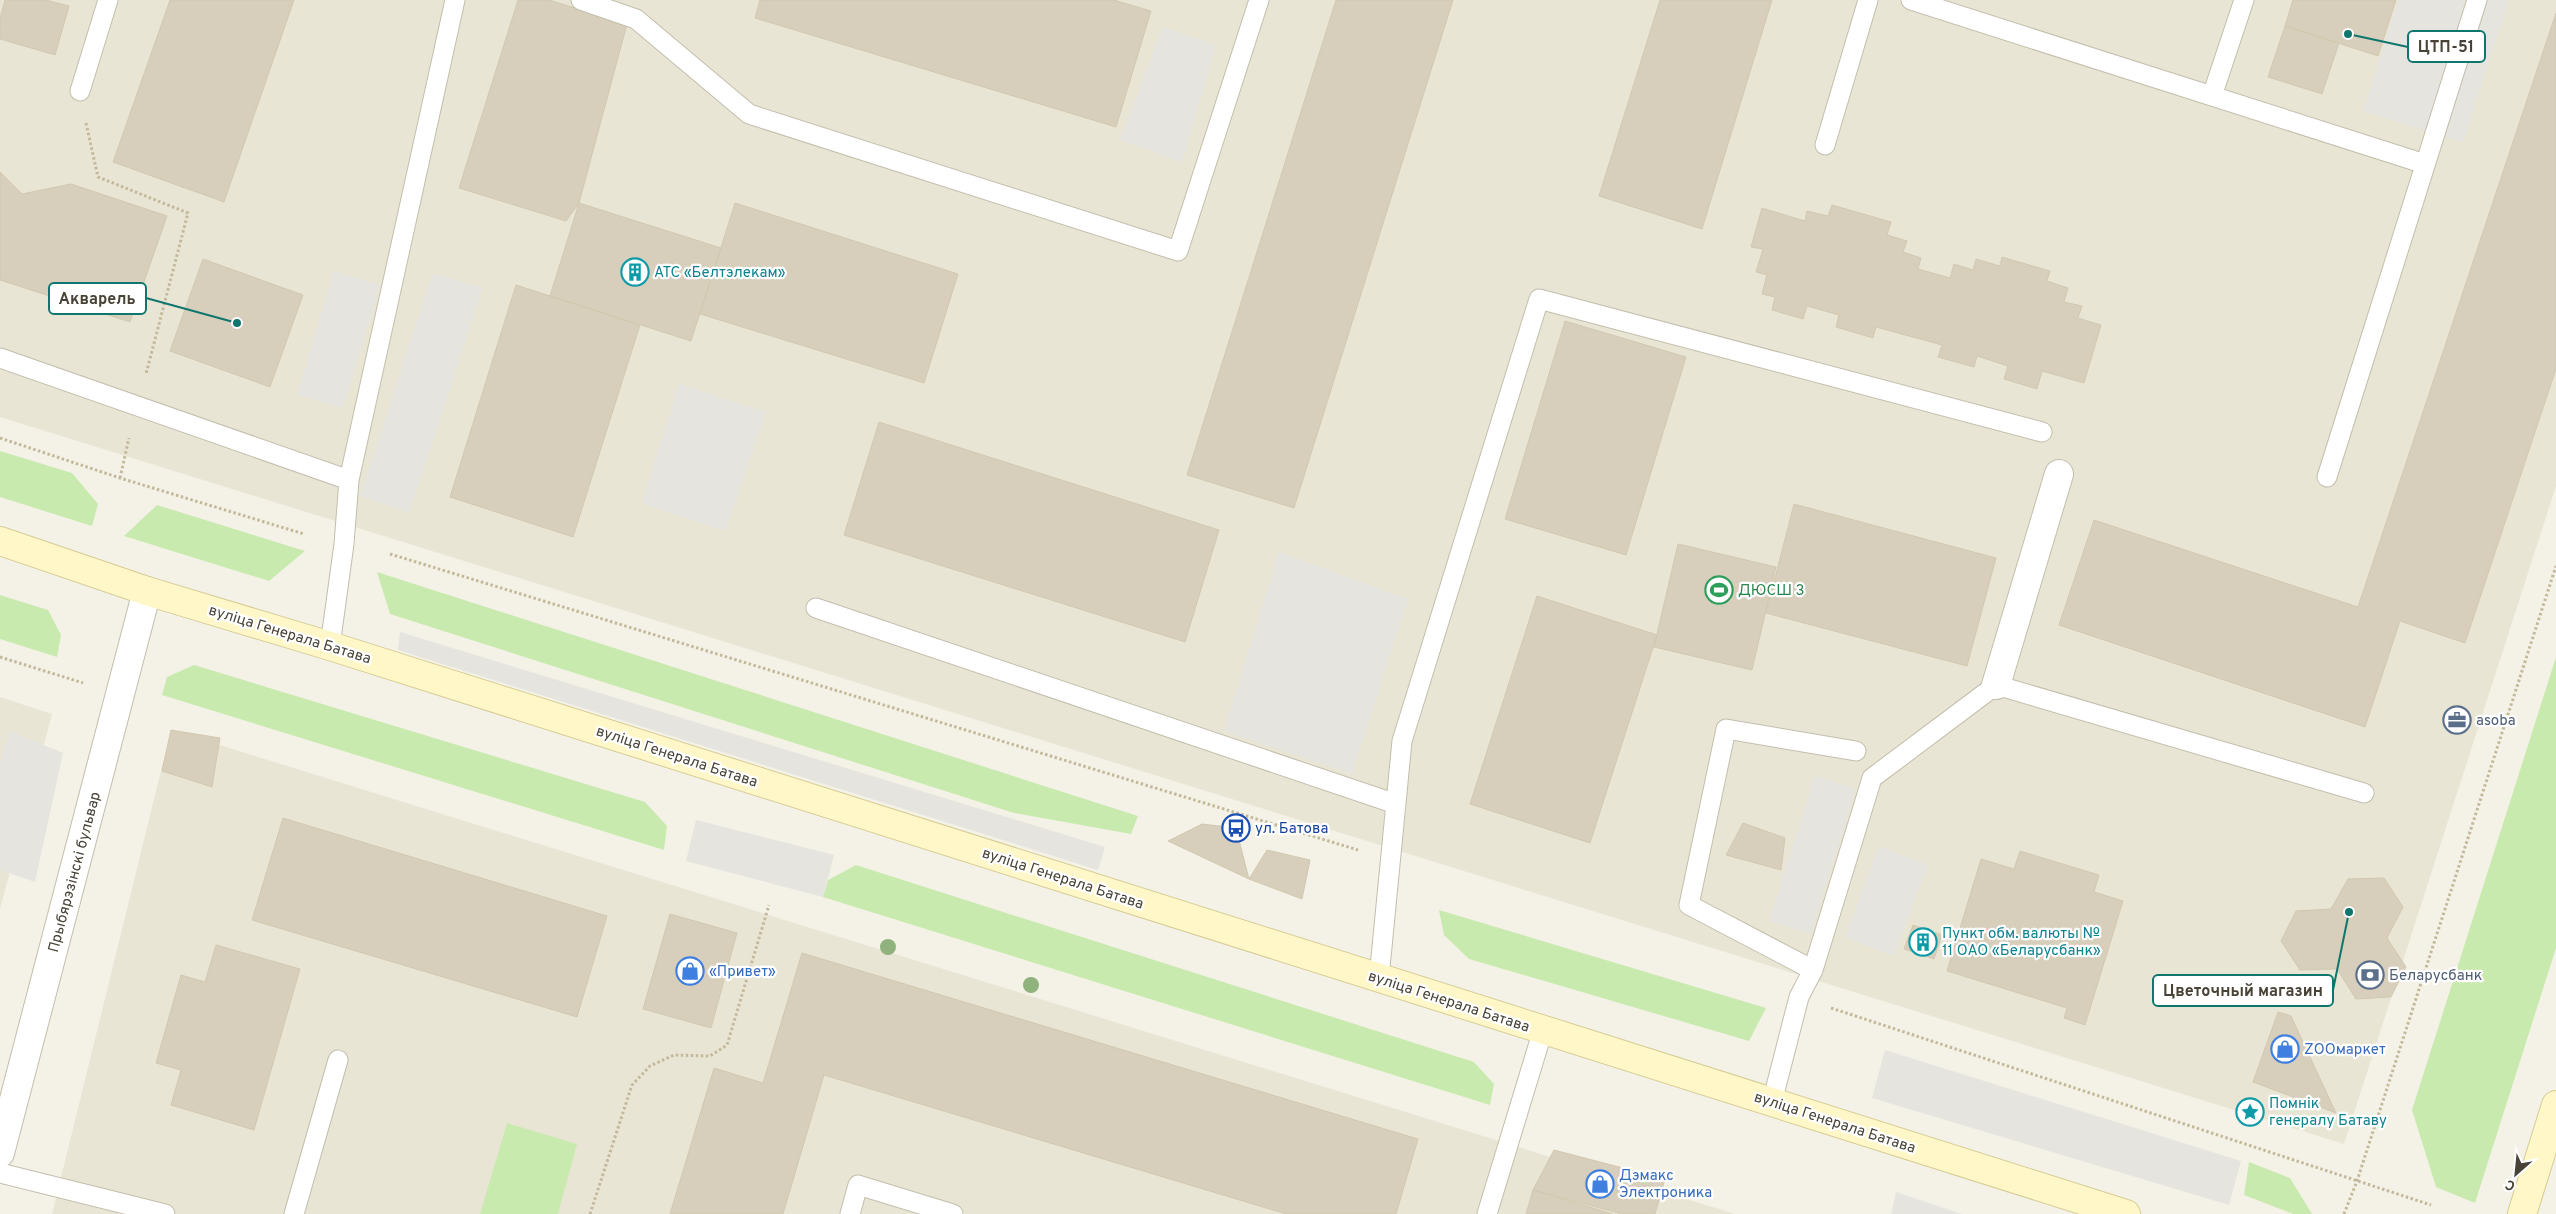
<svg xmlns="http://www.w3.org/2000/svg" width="2556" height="1214" font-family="Overpass,sans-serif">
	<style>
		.residential { fill: #e9e5d5 }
		.green { fill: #c9eaae }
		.parking { fill: #e5e4df }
		.building { fill: #d7cfbc; stroke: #d2c8af }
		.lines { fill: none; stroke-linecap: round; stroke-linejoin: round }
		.lane-casing { stroke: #c3beac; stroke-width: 21 }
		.street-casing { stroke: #c3beac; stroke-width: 30 }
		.secondary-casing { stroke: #d6cc95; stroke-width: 30 }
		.path { stroke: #c3b99a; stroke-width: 3; stroke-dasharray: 2.5 2.5; stroke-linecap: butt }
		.lane { stroke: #fff; stroke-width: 19 }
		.street { stroke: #fff; stroke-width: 28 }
		.secondary { stroke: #fff7c7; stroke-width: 28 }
		.tree { fill: #90b27d }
		.labels { text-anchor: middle; stroke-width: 4.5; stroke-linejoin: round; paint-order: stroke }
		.culture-label { font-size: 15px; fill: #0d838f; stroke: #fff; text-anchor: start }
		.leisure-label { font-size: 15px; fill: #27864d; stroke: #fff; text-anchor: start }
		.street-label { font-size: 15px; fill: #484336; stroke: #fff }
		.service-label { font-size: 15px; fill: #4e5e75; stroke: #fff; text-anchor: start }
		.transit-label { font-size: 15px; fill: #164399; stroke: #fff; text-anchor: start }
		.shop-label { font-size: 15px; fill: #366cbe; stroke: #fff; text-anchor: start }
		.leader { fill: none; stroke: #0f766e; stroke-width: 2 }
		.callout-dot { fill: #0f766e; stroke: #fff; stroke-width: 2 }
		.callout { fill: #fff; stroke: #0f766e; stroke-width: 2 }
		.callout-label { font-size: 16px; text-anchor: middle; font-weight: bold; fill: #484336 }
	</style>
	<rect width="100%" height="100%" fill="#f4f2e7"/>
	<path class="residential" d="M0 0H2556V486L2344 1144 0 417Z
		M0 697 52 714 0 909Z
		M171 730 1735 1214H52Z"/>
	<path class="green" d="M0 451 72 473 98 504 92 526 0 497Z
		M157 505 305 551 269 581 124 536Z
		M377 572 1138 816 1131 834 1014 813 390 614Z
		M0 595 48 610 61 635 57 657 0 639Z
		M2556 657V948L2475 1203 2436 1187 2412 1110Z
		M194 665 645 802 667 826 664 850 162 695 167 677Z
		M856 865 1474 1062 1494 1084 1490 1105 823 897 828 880Z
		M1439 910 1766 1008 1749 1041 1469 959 1444 935Z
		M507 1123 577 1144 558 1214H480Z
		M2249 1162 2290 1178 2312 1214H2293L2244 1195Z"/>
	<path class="parking" d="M2398 0H2509L2463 142 2363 111Z
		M1163 27 1216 45 1182 162 1120 140Z
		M334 271 380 285 343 408 297 394Z
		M433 273 483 288 409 513 360 496Z
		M679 384 766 412 726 531 642 503Z
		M1279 552 1408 599 1352 774 1224 731Z
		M400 632 1105 847 1098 870 398 650Z
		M10 731 63 753 35 882 0 870V762Z
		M1815 776 1856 789 1810 934 1769 921Z
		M696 820 834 855 823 897 686 861Z
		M1879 846 1928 865 1894 956 1845 937Z
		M1885 1050 2241 1161 2229 1205 1872 1098Z
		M1896 1192 1962 1214H1891Z"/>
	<path class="building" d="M5 0H46L69 6 55 55 0 39V18Z
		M170 0H294L224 202 113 162Z
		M518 0H549L627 24 579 203 566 221 459 188Z
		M760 0H1114L1151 11 1116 127 755 18Z
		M1336 0H1453L1294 508 1187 475Z
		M1660 0H1772L1702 229 1599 196Z
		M2293 0H2396L2378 56 2285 26Z
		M2556 13V369L2465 643 2400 621 2365 727 2059 625 2094 520 2358 607Z
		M2285 26 2339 43 2322 94 2268 77Z
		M0 172 22 194 71 184 167 216 130 322 0 280Z
		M579 203 721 248 691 341 550 296Z
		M735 203 958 274 924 383 700 314Z
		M1832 205 1891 222 1887 235 1907 241 1903 252 1921 258 1918 269 1950 278 1954 264 1973 270 1976 259 2000 266 2002 257 2050 271 2047 281 2068 288 2064 302 2082 306 2078 318 2101 325 2084 383 2042 371 2037 389 2004 379 2008 366 1977 356 1974 367 1938 357 1942 345 1876 327 1873 338 1836 327 1839 315 1807 306 1803 319 1772 310 1775 297 1762 294 1767 275 1756 272 1763 249 1751 247 1762 208 1805 221 1807 211 1828 216Z
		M203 259 303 295 270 387 170 351Z
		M516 285 640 325 573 537 450 497Z
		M1565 321 1686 357 1626 555 1505 519Z
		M879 422 1219 530 1185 642 844 535Z
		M1794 504 1996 558 1967 666 1766 613Z
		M1678 544 1776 567 1752 670 1654 647Z
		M1537 596 1657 635 1590 843 1470 804Z
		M171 730 220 738 212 787 162 771Z
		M283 818 607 916 577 1017 252 920Z
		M1743 823 1785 838 1781 870 1726 855Z
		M1202 824 1236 828 1249 879 1168 841Z
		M1267 850 1310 860 1302 899 1249 879Z
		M2020 851 2099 875 2094 892 2123 901 2085 1025 2064 1018 2067 1008 1947 971 1981 859 2014 869Z
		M2384 878 2403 907 2387 938 2406 967 2391 997 2356 999 2337 969 2300 970 2281 941 2296 911 2331 909 2348 879Z
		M670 914 737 933 711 1028 643 1009Z
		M1913 925 1942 935 1934 959 1904 949Z
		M216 945 300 969 254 1130 171 1105 181 1070 156 1063 181 975 205 982Z
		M802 953 1418 1139 1396 1214H1286L824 1075 783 1214H670L714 1068 763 1083Z
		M2278 1012 2291 1016 2336 1113 2253 1082Z
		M1554 1150 1665 1179 1655 1214H1622L1533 1190Z
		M1533 1190 1613 1214H1526Z"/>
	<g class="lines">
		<g class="lane-casing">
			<path id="lane" d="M581 0 636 19 749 114 1178 251 1259 0
				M1911 0 2425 164
				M80 91 108 0
				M2212 96 2244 0
				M1825 145 1868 0
				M0 358 349 480
				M2327 477 2477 0
				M816 608 1396 804
				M330 646 344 544 349 480 455 0
				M1813 970 1689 905 1726 729 1856 751
				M1379 978 1402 741 1539 299 2042 432
				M1772 1102 1799 997 1813 970 1872 778 1996 685 2364 793
				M0 1173 165 1214
				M294 1214 338 1060
				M850 1214 858 1185 953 1214
				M1487 1214 1543 1030"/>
		</g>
		<g class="street-casing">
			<path id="street" d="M1996 685 2059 474
				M0 1153 147 591"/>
		</g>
		<g class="secondary-casing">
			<path id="secondary" d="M0 541 147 591 330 646 2126 1214
				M2522 1214 2556 1105"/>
		</g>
		<path class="path" d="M86 123 98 177 188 213 146 374
			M0 438 120 478 304 534
			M120 478 129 438
			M390 554 1358 850
			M0 657 83 683
			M1831 1008 2431 1205
			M590 1214 632 1085 650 1066 674 1055 710 1056 727 1045 769 905
			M2344 1214 2357 1181 2556 566"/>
		<use href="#lane" class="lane"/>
		<use href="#street" class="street"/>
		<use href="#secondary" class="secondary"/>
	</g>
	<g class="tree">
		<circle cx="888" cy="947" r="8"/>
		<circle cx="1031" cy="985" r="8"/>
	</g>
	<defs>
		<g id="building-ring" transform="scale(1.4375)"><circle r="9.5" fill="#fff" stroke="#0f9aa8" stroke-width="1.5"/><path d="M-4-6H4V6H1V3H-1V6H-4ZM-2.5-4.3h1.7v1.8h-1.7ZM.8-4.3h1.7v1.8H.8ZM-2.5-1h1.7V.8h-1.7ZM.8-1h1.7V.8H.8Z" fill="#0f9aa8"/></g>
		<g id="stadium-ring" transform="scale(1.4375)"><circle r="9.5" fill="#fff" stroke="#2e9e5b" stroke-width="1.5"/><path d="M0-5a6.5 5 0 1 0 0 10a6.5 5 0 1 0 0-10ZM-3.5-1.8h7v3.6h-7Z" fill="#2e9e5b"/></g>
		<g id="office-ring" transform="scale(1.4375)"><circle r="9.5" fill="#fff" stroke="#5c6f8a" stroke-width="1.5"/><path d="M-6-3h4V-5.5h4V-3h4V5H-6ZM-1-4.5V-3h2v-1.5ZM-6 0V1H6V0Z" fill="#5c6f8a"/></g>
		<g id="bus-ring" transform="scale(1.4375)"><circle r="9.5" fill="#fff" stroke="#1a4fb4" stroke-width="1.5"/><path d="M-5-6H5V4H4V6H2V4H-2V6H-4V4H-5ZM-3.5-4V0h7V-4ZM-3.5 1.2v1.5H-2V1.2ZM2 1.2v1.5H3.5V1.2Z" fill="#1a4fb4"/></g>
		<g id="shop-ring" transform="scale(1.4375)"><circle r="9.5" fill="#fff" stroke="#3f7fe0" stroke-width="1.5"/><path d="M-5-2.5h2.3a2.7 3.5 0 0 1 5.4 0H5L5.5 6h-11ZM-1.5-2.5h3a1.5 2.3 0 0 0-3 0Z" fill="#3f7fe0"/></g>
		<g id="bank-ring" transform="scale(1.4375)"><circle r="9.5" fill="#fff" stroke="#5c6f8a" stroke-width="1.5"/><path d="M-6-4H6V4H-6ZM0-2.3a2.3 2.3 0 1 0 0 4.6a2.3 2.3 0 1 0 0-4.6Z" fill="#5c6f8a"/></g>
		<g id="sight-ring" transform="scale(1.4375)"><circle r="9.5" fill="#fff" stroke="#0f9aa8" stroke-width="1.5"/><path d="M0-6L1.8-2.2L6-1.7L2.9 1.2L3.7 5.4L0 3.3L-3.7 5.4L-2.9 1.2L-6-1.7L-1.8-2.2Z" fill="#0f9aa8"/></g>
	</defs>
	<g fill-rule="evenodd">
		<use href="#building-ring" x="635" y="272"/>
		<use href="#stadium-ring" x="1719" y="590"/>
		<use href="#office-ring" x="2457" y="720"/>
		<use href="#bus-ring" x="1236" y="828"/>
		<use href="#building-ring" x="1923" y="942"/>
		<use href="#shop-ring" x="690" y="971"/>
		<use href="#bank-ring" x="2370" y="975"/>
		<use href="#shop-ring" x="2285" y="1049"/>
		<use href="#sight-ring" x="2250" y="1112"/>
		<use href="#shop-ring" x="1600" y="1184"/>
	</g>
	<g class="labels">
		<g class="culture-label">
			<text x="654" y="277">АТС «Белтэлекам»</text>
			<text x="1942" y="938">Пункт обм. валюты №<tspan x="1942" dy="17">11 ОАО «Беларусбанк»</tspan></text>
			<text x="2269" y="1108">Помнік<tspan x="2269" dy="17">генералу Батаву</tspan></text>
		</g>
		<g class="leisure-label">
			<text x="1738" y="595">ДЮСШ 3</text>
		</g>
		<g class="street-label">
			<text transform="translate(290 634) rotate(17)" y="5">вуліца Генерала Батава</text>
			<text transform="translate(677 756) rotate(18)" y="5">вуліца Генерала Батава</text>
			<text transform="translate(74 872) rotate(-75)" y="5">Прыбярэзінскі бульвар</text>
			<text transform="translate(1063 878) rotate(18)" y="5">вуліца Генерала Батава</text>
			<text transform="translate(1449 1001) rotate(18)" y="5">вуліца Генерала Батава</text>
			<text transform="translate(1835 1122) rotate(18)" y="5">вуліца Генерала Батава</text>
		</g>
		<g class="service-label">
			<text x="2476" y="725">asoba</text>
			<text x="2389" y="980">Беларусбанк</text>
		</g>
		<g class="transit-label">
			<text x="1255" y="833">ул. Батова</text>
		</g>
		<g class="shop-label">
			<text x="709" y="976">«Привет»</text>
			<text x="2304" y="1054">ZOOмаркет</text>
			<text x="1619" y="1180">Дэмакс<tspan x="1619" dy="17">Электроника</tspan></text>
		</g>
	</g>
	<path class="leader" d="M2348 34L2408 47M237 323L146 298M2349 912L2333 990"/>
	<g class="callout-dot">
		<circle cx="2348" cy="34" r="5"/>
		<circle cx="237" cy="323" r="5"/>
		<circle cx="2349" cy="912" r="5"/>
	</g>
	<g class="callout">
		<rect x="2408" y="31" width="77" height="31" rx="5"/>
		<rect x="49" y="283" width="97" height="31" rx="5"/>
		<rect x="2153" y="975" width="180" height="31" rx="5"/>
	</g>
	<g class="callout-label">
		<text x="2446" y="52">ЦТП-51</text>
		<text x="97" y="304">Акварель</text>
		<text x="2243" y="996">Цветочный магазин</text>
	</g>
	<g transform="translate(2516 1174) rotate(207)" stroke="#ffffff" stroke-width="4" paint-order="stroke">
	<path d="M0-4L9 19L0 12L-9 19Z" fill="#484336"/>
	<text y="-8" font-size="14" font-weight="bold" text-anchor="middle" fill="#484336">С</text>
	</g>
</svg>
